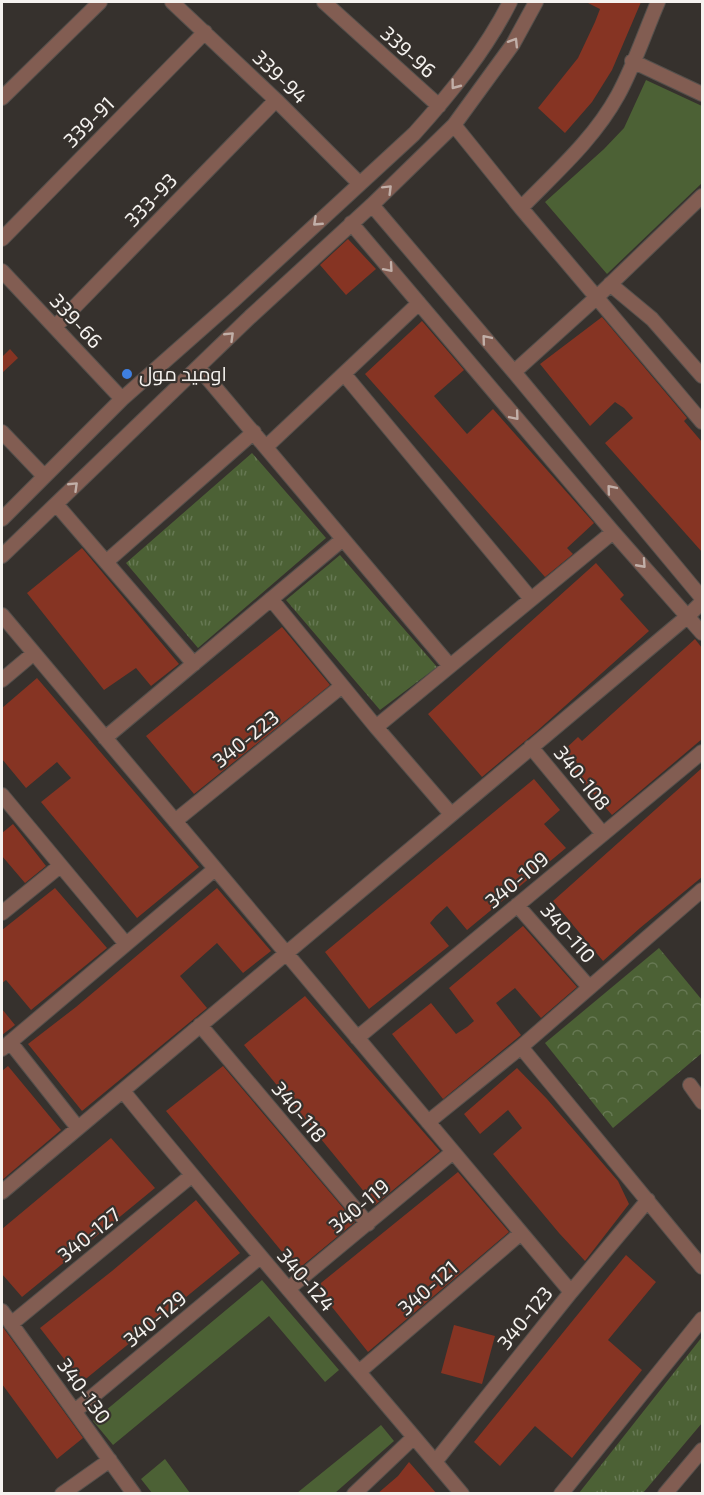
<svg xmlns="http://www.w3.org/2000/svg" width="704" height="1495" font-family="'Exo 2',Cairo,sans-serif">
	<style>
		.grass { fill: #4c6135 }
		.forest { fill: url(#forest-crowns) }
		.park { fill: url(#park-tufts) }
		.building { fill: #863423 }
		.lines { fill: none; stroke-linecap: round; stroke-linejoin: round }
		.minor-casing { stroke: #55504c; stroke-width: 16 }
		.minor { stroke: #825d52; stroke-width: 14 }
		.oneway { stroke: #c1afa8 }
		.shop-dot { fill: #3f7fe0; stroke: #36312d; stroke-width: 2 }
		.labels { text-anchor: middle; stroke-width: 4.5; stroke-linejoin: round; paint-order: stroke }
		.street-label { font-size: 20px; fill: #f5f2ef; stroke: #36312d }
		.poi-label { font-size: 20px; fill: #f5f2ef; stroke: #36312d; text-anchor: start }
	</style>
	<defs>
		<pattern id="forest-crowns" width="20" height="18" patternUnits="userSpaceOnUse" patternTransform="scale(1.5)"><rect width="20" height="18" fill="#4c6135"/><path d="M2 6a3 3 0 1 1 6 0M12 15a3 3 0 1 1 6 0" fill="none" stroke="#667853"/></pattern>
		<pattern id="park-tufts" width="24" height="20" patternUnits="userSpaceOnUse" patternTransform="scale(1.5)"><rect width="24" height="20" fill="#4c6135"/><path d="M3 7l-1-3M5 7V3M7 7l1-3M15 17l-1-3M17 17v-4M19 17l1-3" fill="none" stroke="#667853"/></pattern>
	</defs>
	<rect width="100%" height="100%" fill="#36312d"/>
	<path class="grass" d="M646 80 702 106V183L607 274 545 202 604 149 624 128Z
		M262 1280 339 1370 325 1382 269 1316 113 1445 93 1421Z
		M381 1425 394 1441 335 1493H297Z
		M165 1459 190 1493H152L141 1479Z"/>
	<path class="forest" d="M659 948 702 1000V1053L613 1128 545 1043Z"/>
	<path class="park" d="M252 453 326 538 198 648 126 563Z
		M340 555 437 667 380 710 286 600Z
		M702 1337V1423L643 1493H579Z"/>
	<path class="building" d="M586 2H641L612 70 592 102 565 133 538 108 578 58 595 22 600 9Z
		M348 239 376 269 346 295 320 265Z
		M602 317 687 418 684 421 702 442V552L605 443 633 418 624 408 615 402 590 426 540 364Z
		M422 321 464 370 434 396 467 434 493 409 594 523 567 548 573 554 545 577 365 374Z
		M10 349 18 358 2 373V357Z
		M82 548 179 664 151 686 136 668 104 690 27 593Z
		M596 563 624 595 620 599 649 631 537 731 482 777 428 714Z
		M282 627 330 685 194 794 146 736Z
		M695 639 702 648V739L612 815 559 755 578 737 582 741Z
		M37 678 199 867 137 918 41 802 71 778 57 762 26 788 2 759V708Z
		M702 768V877L640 928 603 961 553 901Z
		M534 779 560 810 544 824 566 848 467 930 447 906 436 916 430 923 449 946 369 1009 325 952Z
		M13 824 46 866 25 883 2 856V833Z
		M55 888 107 948 31 1010 6 980 2 983V930Z
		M217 888 271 951 243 973 217 943 180 976 207 1008 82 1111 28 1044 76 1007Z
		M523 926 577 987 541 1018 515 988 496 1003 521 1035 443 1099 392 1034 431 1003 456 1034 467 1027 474 1021 449 988Z
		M305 996 440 1151 375 1205 244 1045Z
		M2 1009 15 1025 2 1035Z
		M8 1066 61 1130 2 1180V1071Z
		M223 1066 355 1222 297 1270 166 1111Z
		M517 1068 547 1099 618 1181 629 1204 585 1261 559 1233 493 1154 522 1128 508 1110 480 1134 464 1114Z
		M111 1138 155 1188 22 1297 2 1274V1229Z
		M458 1172 509 1232 368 1352 316 1287Z
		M196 1200 240 1253 82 1382 40 1328 112 1271Z
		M626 1255 656 1282 608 1340 642 1370 572 1458 535 1426 500 1466 474 1442Z
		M454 1325 495 1336 482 1384 441 1373Z
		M2 1326 83 1438 57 1459 2 1384Z
		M409 1462 437 1494H377L398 1476Z"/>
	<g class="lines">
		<g class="minor-casing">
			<path id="minor" d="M172 2 276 100 359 183
				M324 2 439 106
				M632 61 702 94
				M2 98 100 2
				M454 125 521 208 702 422
				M372 205 514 372 702 598
				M521 208C555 173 594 139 618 95 634 66 645 32 658 2
				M351 223 613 532 702 633
				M2 239 205 32
				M2 271 122 399
				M610 284 652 319 702 376
				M55 327 276 100
				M198 367 450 666
				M514 372 597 297 702 196
				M344 374 531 599
				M2 432 44 476
				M266 447 419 303
				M56 504 194 664
				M2 519 122 399 234 300 414 134C450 94 486 50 510 2
				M2 556 250 317 372 205 454 125 513 44 536 2
				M106 562 254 432
				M271 599 376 727 451 814
				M2 615 571 1292
				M2 680 34 653
				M376 727 613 532
				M105 738 343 539
				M531 747 603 834
				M2 795 126 944
				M175 821 342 686
				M517 905 589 987
				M2 913 60 866
				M200 1025 368 1224
				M357 1038 702 752
				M10 1042 78 1128
				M521 1047 702 1267
				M2 1049 215 869
				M690 1085 702 1102
				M123 1091C233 1227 349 1359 462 1494
				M428 1122 521 1047 702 890
				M2 1192 688 616 702 602
				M288 1289 453 1152
				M2 1311 134 1494
				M11 1324 191 1176
				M360 1371 521 1233
				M75 1411 260 1257
				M435 1462 571 1292 648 1200
				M62 1494 110 1460
				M354 1494 414 1437
				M561 1494 702 1319
				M665 1494 702 1450"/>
		</g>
		<use href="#minor" class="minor"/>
	</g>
	<defs><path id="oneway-chevron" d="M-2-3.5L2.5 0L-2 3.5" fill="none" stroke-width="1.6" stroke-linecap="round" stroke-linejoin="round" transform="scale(1.5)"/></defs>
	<g class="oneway">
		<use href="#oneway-chevron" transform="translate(514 42) rotate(-58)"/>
		<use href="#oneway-chevron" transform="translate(455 85) rotate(127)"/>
		<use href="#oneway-chevron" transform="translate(388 189) rotate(-45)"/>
		<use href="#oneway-chevron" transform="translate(317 222) rotate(137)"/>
		<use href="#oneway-chevron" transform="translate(389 268) rotate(49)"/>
		<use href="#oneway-chevron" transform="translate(230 336) rotate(-44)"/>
		<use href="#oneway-chevron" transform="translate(486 339) rotate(-130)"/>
		<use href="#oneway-chevron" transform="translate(515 416) rotate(50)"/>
		<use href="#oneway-chevron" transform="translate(74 486) rotate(-44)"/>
		<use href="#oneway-chevron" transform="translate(611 489) rotate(-130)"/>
		<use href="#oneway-chevron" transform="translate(642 564) rotate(48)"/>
	</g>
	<circle class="shop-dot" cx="127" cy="374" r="6"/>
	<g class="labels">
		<g class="street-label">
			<text transform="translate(408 52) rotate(42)" y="7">339-96</text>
			<text transform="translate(280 77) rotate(44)" y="7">339-94</text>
			<text transform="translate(89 122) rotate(-45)" y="7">339-91</text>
			<text transform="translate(151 200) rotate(-46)" y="7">333-93</text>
			<text transform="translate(76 321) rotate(47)" y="7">339-66</text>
			<text transform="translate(246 739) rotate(-39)" y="7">340-223</text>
			<text transform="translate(582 778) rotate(51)" y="7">340-108</text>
			<text transform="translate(517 880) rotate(-40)" y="7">340-109</text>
			<text transform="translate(568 933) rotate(49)" y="7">340-110</text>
			<text transform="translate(299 1112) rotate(50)" y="7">340-118</text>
			<text transform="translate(359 1206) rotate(-40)" y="7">340-119</text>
			<text transform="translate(89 1235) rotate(-39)" y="7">340-127</text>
			<text transform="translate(306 1280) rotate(49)" y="7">340-124</text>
			<text transform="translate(428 1288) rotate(-41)" y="7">340-121</text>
			<text transform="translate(525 1318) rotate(-51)" y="7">340-123</text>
			<text transform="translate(155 1319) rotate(-40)" y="7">340-129</text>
			<text transform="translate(84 1391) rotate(54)" y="7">340-130</text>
		</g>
		<g class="poi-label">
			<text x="139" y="381">اوميد مول</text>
		</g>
	</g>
	<rect width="704" height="1495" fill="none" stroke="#f5f2ef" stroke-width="6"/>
</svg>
